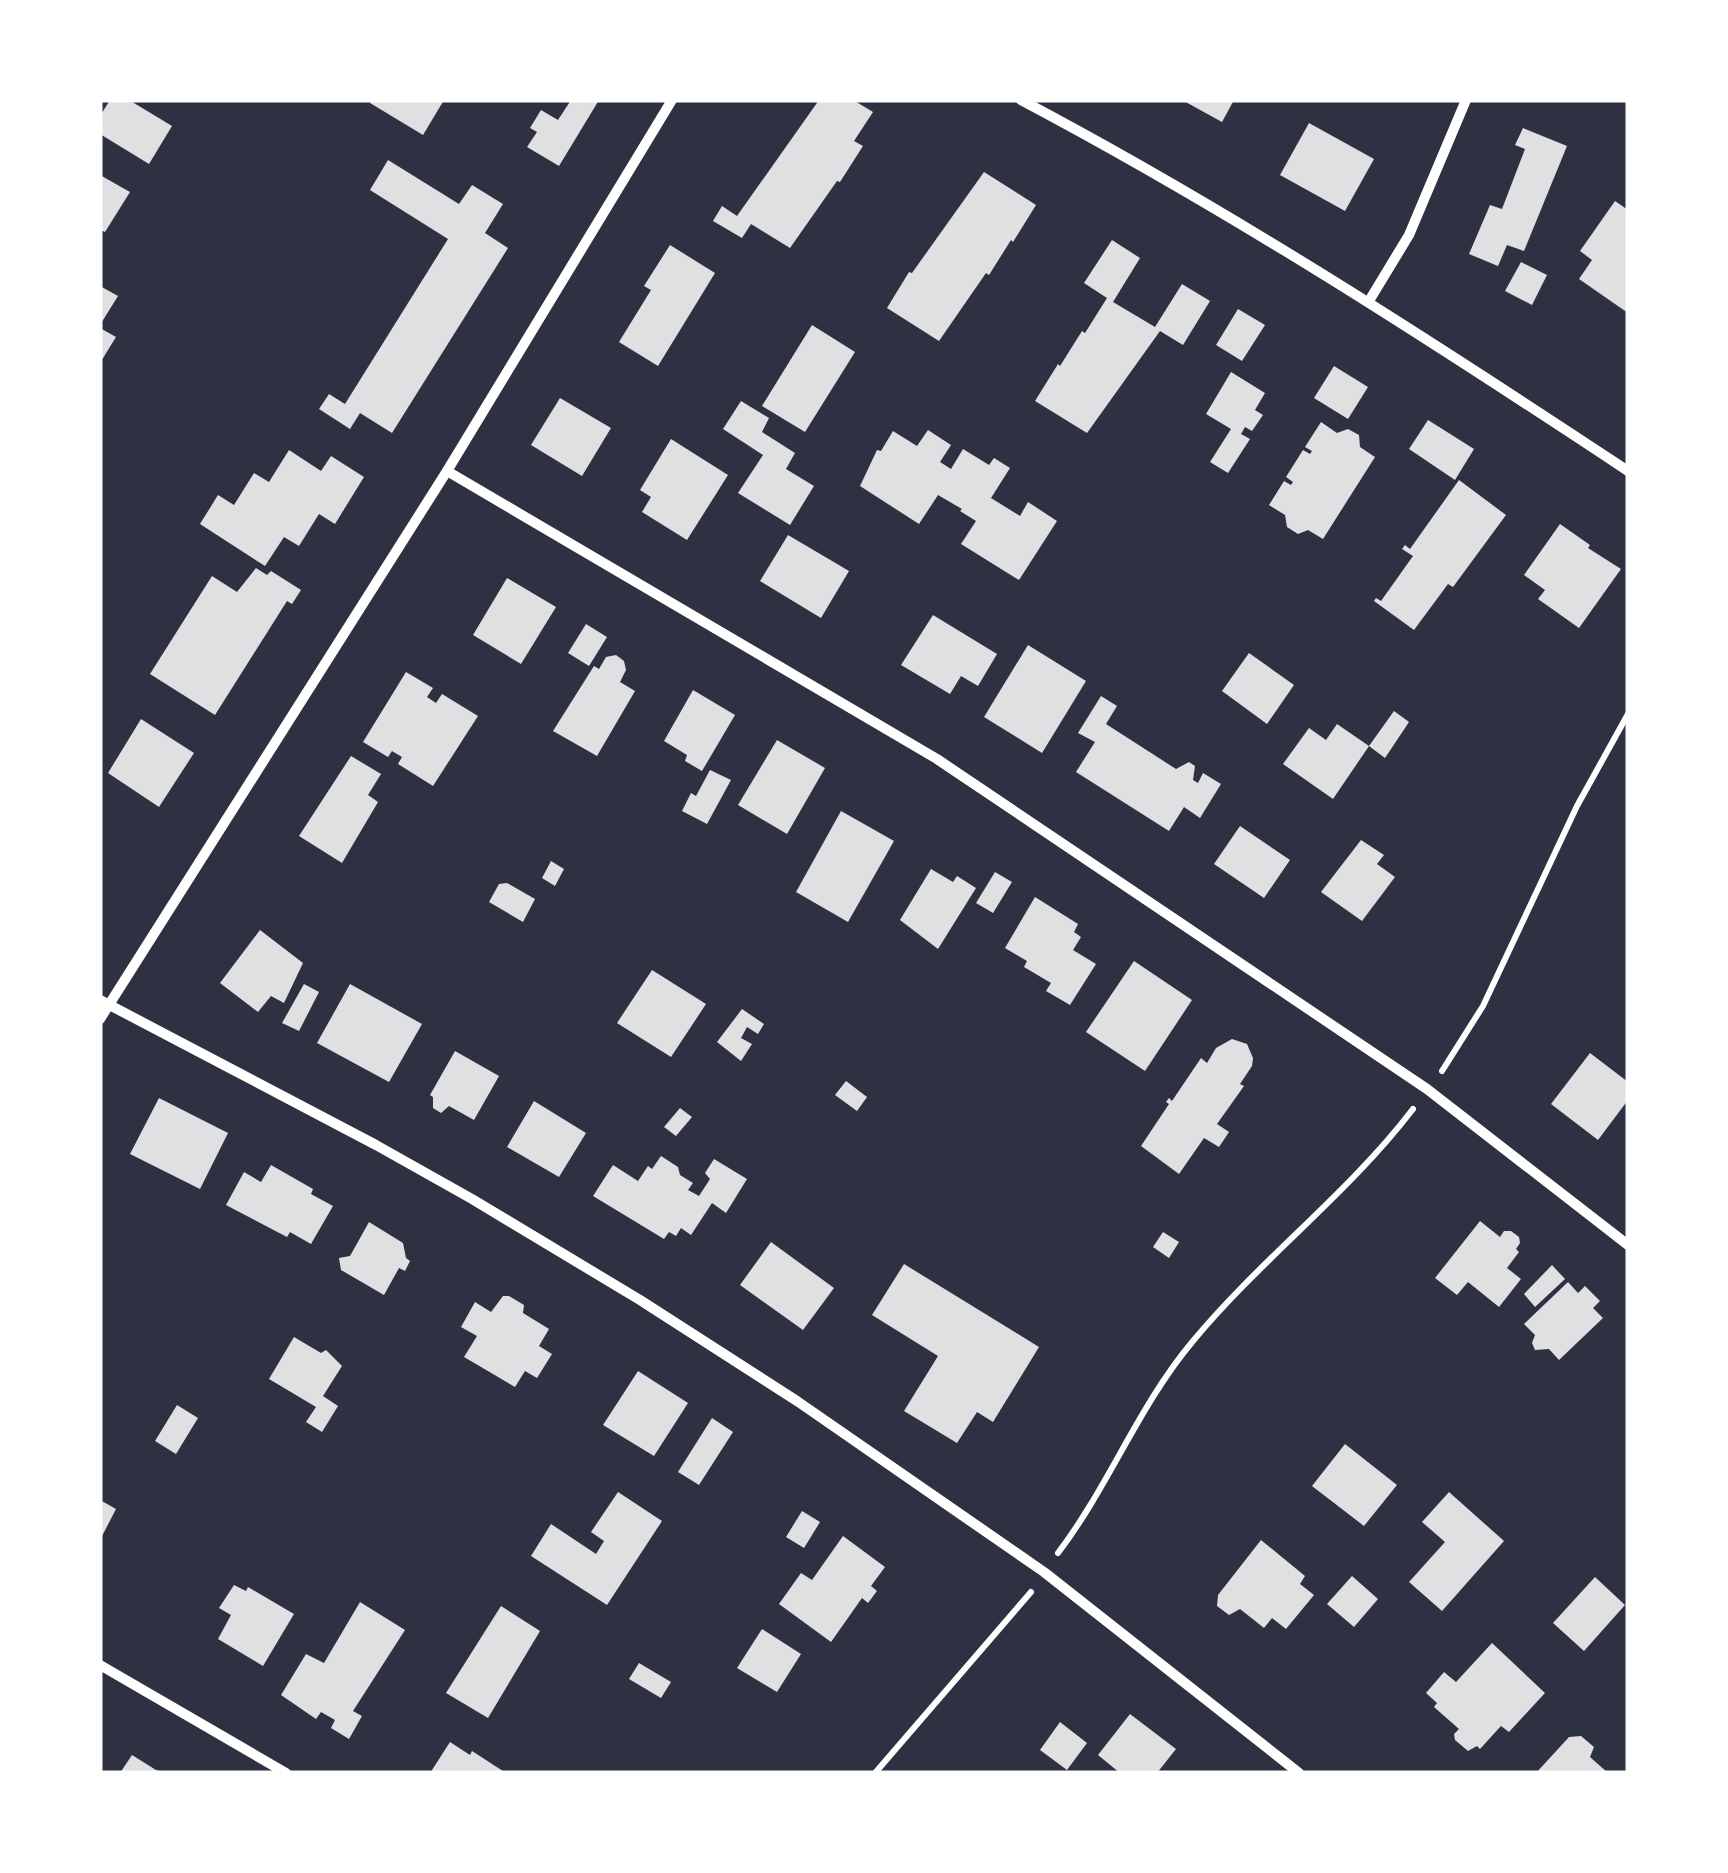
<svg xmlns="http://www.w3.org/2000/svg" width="1728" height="1873" font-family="Raleway,sans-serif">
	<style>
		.building { fill: #e0e0e3 }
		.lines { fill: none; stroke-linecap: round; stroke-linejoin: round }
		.path { stroke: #fff; stroke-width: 6 }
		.minor { stroke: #fff; stroke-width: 10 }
	</style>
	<rect width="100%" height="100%" fill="#2d3142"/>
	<path class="building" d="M110 100H129L172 126 149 164 100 134V116Z
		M372 100H444L423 135 370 103Z
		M571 100H599L559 166 527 147 537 132 530 128 541 110 558 120Z
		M819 100H853L873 112 854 141 863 146 840 182 837 181 790 248 751 224 742 238 713 221 722 206 737 216Z
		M1182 100H1234L1222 122Z
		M1309 123 1374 159 1345 211 1280 175Z
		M1523 128 1567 146 1524 251 1507 245 1498 266 1469 254 1490 205 1502 209 1525 149 1515 145Z
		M388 160 459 204 472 185 503 204 485 233 508 248 392 433 360 413 350 429 319 409 329 394 345 404 448 239 370 190Z
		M984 172 1036 205 1013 242 1011 240 989 275 986 273 939 341 887 308 909 272 912 273Z
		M100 175 130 192 105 232 100 230Z
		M1615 201 1628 210V313L1579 279 1592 260 1580 251Z
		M1112 240 1140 258 1113 302 1155 327 1182 284 1210 301 1183 345 1160 331 1087 433 1035 401 1058 364 1060 366 1082 331 1085 333 1107 298 1084 283Z
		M670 245 715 273 658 366 619 342 651 290 644 286Z
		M1521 262 1547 275 1532 305 1505 291Z
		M100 286 118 296 100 325Z
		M1238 309 1265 325 1242 361 1216 345Z
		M812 325 855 352 805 432 762 406Z
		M100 328 116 337 100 363Z
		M1334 366 1368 387 1348 419 1314 398Z
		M1231 372 1265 393 1255 410 1263 415 1252 431 1245 427 1241 434 1250 439 1228 473 1210 462 1231 429 1206 414Z
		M560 398 611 428 582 476 531 445Z
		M741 401 769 418 762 432 795 453 786 469 814 486 790 525 738 493 763 455 723 429Z
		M1428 420 1474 449 1455 480 1409 449Z
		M1321 422 1337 433 1348 429 1359 435 1360 447 1375 457 1323 539 1308 530 1298 534 1287 527 1285 515 1269 505 1284 481 1291 485 1293 482 1286 477 1303 450 1310 454 1312 451 1305 447Z
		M928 430 951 445 940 462 951 469 963 449 989 465 994 458 1010 468 991 498 1020 516 1028 502 1057 521 1019 580 961 544 976 521 960 511 962 509 938 495 919 524 860 486 877 450 881 451 893 431 917 446Z
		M671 439 728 475 687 540 642 512 651 497 640 490Z
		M289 450 321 471 331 456 364 477 335 524 319 514 299 546 284 537 265 566 200 524 218 495 234 505 254 473 269 482Z
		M1459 480 1506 515 1453 587 1448 584 1414 630 1374 601 1376 598 1381 601 1413 556 1402 549 1405 545 1410 549Z
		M1560 524 1590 545 1588 548 1621 569 1579 628 1538 599 1545 590 1524 575Z
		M788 535 849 571 821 618 760 581Z
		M256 568 267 575 271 571 301 590 292 604 287 601 215 715 150 674 212 576 237 592Z
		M507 578 556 607 521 664 473 635Z
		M933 615 997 654 978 686 961 676 950 694 901 665Z
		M586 624 607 637 589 666 568 653Z
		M1028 645 1086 681 1042 753 984 717Z
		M1249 653 1294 685 1267 724 1222 691Z
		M616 655 624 661 626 670 620 682 635 691 597 756 553 731 594 666 599 669 606 657Z
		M406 672 433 688 427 697 436 703 442 694 478 716 433 786 398 764 402 757 392 751 388 757 363 742Z
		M693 690 735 715 702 771 685 761 687 755 664 741Z
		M1101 696 1117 706 1106 724 1176 769 1189 762 1195 766 1193 780 1198 783 1203 773 1221 784 1200 818 1184 807 1169 831 1076 772 1095 742 1078 733Z
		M1394 711 1409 722 1385 758 1369 746 1333 799 1283 764 1309 728 1326 740 1337 724 1369 746Z
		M141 719 194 753 159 807 108 773Z
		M777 740 825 768 787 834 738 805Z
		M351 756 381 774 368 795 378 802 342 863 299 836Z
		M710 770 731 780 707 824 682 811 691 793 696 796Z
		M841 811 894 841 848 922 796 892Z
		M1240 826 1290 860 1264 898 1214 864Z
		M1361 840 1384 855 1377 864 1395 877 1362 921 1321 892Z
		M551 861 564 869 555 886 542 878Z
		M931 869 953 882 957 876 976 888 938 949 900 920Z
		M995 872 1012 882 993 913 976 903Z
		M507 883 535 899 523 922 489 902 499 884Z
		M1035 897 1078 924 1074 932 1081 937 1073 950 1096 964 1070 1005 1046 991 1051 983 1024 967 1027 961 1005 948Z
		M260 930 303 963 284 1003 271 996 258 1012 220 983Z
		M1134 961 1192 1000 1145 1071 1086 1032Z
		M652 970 706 1004 671 1057 617 1023Z
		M304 984 319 992 299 1031 282 1023Z
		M350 984 422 1024 389 1082 317 1043Z
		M742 1009 764 1024 758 1034 747 1027 741 1038 752 1044 741 1061 717 1042Z
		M1232 1039 1247 1044 1253 1058 1252 1066 1240 1084 1244 1086 1217 1124 1229 1132 1219 1147 1204 1138 1179 1174 1141 1146 1169 1104 1166 1102 1169 1098 1172 1101 1201 1058 1207 1063 1216 1048Z
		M455 1051 499 1076 474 1120 449 1106 441 1113 433 1108V1097L430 1095Z
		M1590 1053 1628 1082V1100L1598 1140 1551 1104Z
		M846 1081 867 1097 857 1111 835 1095Z
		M159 1098 228 1133 200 1189 130 1154Z
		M534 1101 586 1133 559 1177 507 1147Z
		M680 1108 692 1117 676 1136 664 1127Z
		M661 1156 678 1167 680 1175 693 1183 688 1190 699 1196 710 1179 705 1173 714 1159 747 1179 726 1213 712 1203 691 1235 681 1228 676 1236 669 1232 664 1239 593 1196 613 1165 638 1181 648 1166 652 1169Z
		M271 1165 313 1189 311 1194 333 1206 311 1244 290 1232 287 1237 226 1205 244 1172 261 1182Z
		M1480 1221 1500 1237 1504 1231H1511L1519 1237 1520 1243 1516 1249 1519 1252 1507 1268 1521 1279 1499 1307 1468 1282 1457 1295 1435 1278Z
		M369 1222 403 1243 406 1258 410 1261 405 1271 399 1268 384 1295 341 1270 339 1258 350 1256Z
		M1163 1232 1179 1242 1169 1258 1153 1247Z
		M771 1242 834 1288 803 1330 740 1285Z
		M904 1264 1039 1347 993 1422 977 1412 957 1443 904 1411 938 1356 872 1315Z
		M1552 1265 1565 1279 1535 1307 1524 1294Z
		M1568 1282 1578 1293 1585 1286 1600 1301 1593 1308 1603 1318 1559 1360 1549 1349 1535 1350 1532 1343 1535 1335 1524 1324Z
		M503 1296H509L524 1305 523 1313 549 1329 539 1346 552 1354 537 1378 525 1371 515 1387 464 1357 477 1336 461 1327 475 1302 491 1312Z
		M294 1337 321 1353 326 1350 342 1366 323 1396 338 1406 322 1432 306 1422 316 1407 269 1379Z
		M638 1371 688 1403 654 1456 603 1425Z
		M177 1405 198 1418 176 1454 155 1441Z
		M712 1418 733 1432 699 1485 678 1472Z
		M1345 1444 1397 1485 1364 1526 1312 1486Z
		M618 1492 662 1521 607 1605 531 1556 551 1524 596 1554 604 1541 591 1532Z
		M1449 1492 1504 1541 1442 1611 1409 1582 1445 1542 1422 1522Z
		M100 1500 116 1509 100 1540Z
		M802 1511 820 1522 804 1548 786 1537Z
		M843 1536 885 1567 871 1586 877 1591 868 1603 862 1598 831 1642 779 1604 801 1573 812 1580Z
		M1261 1540 1305 1576 1300 1584 1314 1595 1286 1629 1272 1618 1264 1628 1240 1609 1229 1615 1217 1606 1218 1595Z
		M1352 1576 1378 1599 1354 1627 1327 1604Z
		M1595 1577 1625 1605 1584 1651 1553 1623Z
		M234 1585 246 1591 248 1587 294 1614 263 1666 218 1639 231 1615 219 1608Z
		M360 1602 405 1630 353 1711 362 1716 349 1739 331 1728 335 1720 321 1712 316 1719 281 1695 306 1654 324 1663Z
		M501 1606 540 1631 488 1718 446 1693Z
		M762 1629 801 1654 777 1692 737 1668Z
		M1492 1643 1545 1693 1509 1732 1501 1726 1480 1749 1477 1746 1468 1751 1455 1740 1454 1734 1459 1729 1434 1707 1437 1703 1426 1693 1444 1672 1456 1682Z
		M639 1663 671 1682 661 1698 629 1679Z
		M1130 1714 1176 1749 1157 1773H1120L1098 1755Z
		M1060 1722 1087 1743 1067 1770 1040 1750Z
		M1581 1736 1594 1747 1590 1757 1608 1773H1536L1569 1737Z
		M450 1742 470 1755 472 1751 506 1773H434L432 1770Z
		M132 1755 156 1770 166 1773H120Z"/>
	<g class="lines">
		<path class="path" d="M1442 1071 1483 1006 1577 806 1628 714
			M1058 1553C1109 1486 1139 1405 1193 1341 1261 1259 1348 1194 1413 1109
			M875 1773 1031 1592"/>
		<path class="minor" d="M1021 100C1231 211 1430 340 1628 471
			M1369 301 1409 235 1466 100
			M447 471 937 759 1427 1089 1628 1245
			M100 1000 376 1145 472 1199 640 1300 797 1401 1044 1572 1299 1773
			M100 1019 447 471 672 100
			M100 1665 286 1773"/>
	</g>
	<rect width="1728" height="1873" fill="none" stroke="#ffffff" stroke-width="205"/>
</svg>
